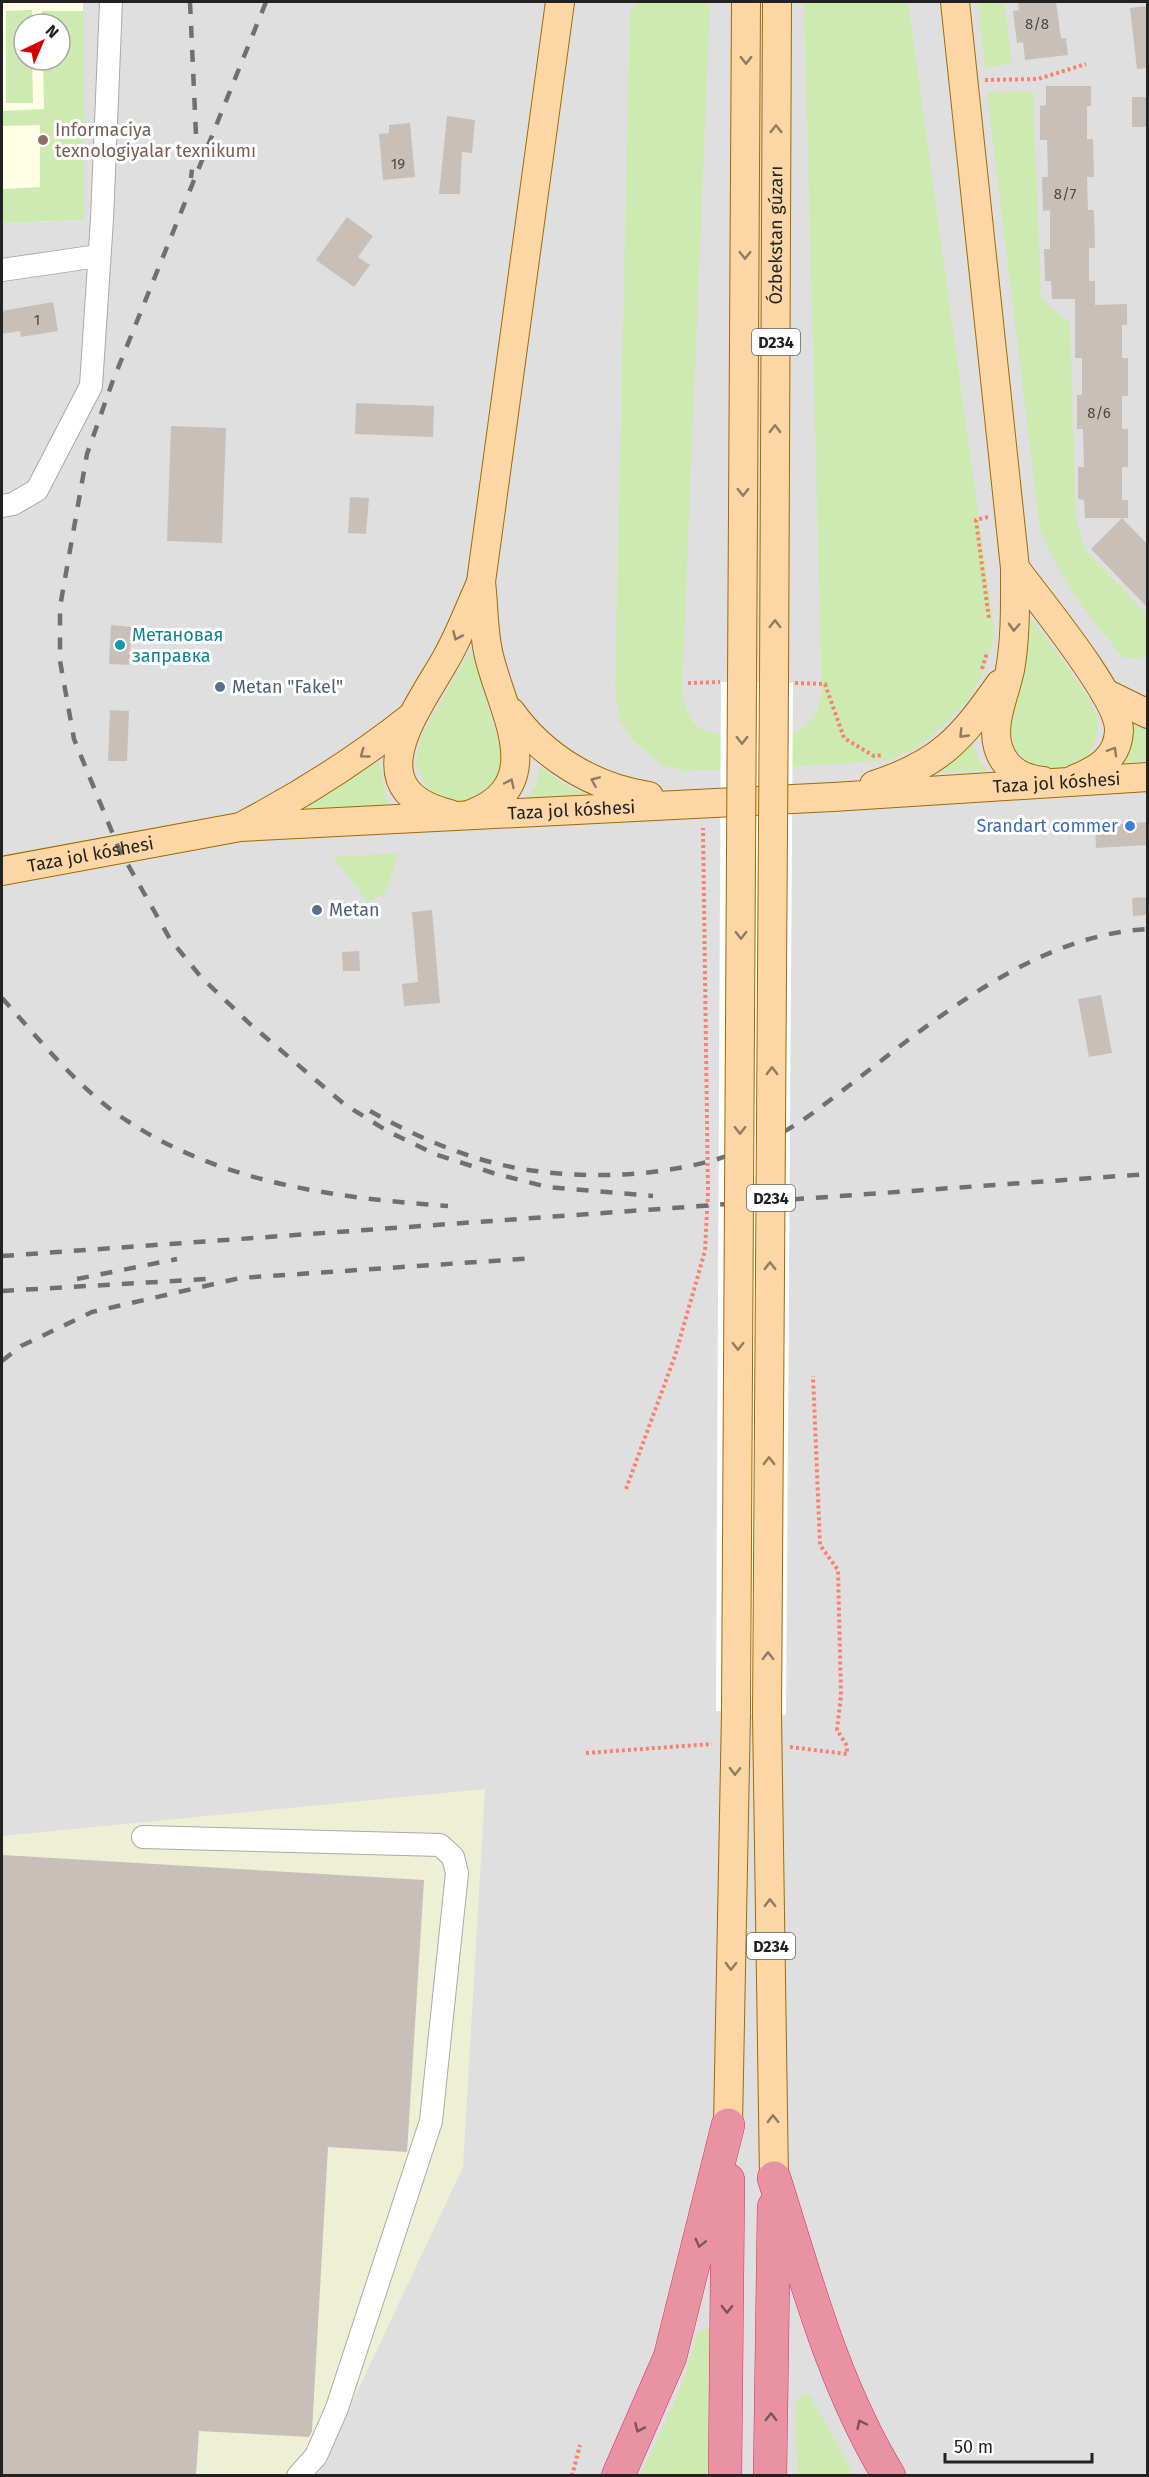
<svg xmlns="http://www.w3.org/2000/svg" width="1149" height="2477" font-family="'Fira Sans',sans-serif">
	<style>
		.residential { fill: #e0dfdf; fill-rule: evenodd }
		.education { fill: #ffffe5; fill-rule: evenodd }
		.farmland { fill: #eef0d5 }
		.grass { fill: #cdebb0 }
		.pier { fill: #fff }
		.building { fill: #c7bfb8 }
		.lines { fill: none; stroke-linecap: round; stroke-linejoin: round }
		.minor-casing { stroke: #a9a9a9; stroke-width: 24 }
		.major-casing { stroke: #a06b00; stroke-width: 30 }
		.highway-casing { stroke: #dc2a67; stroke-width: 34 }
		.path { stroke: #fa8072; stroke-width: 4; stroke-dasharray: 3 3; stroke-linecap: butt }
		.minor { stroke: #fff; stroke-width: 22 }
		.major { stroke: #fcd6a4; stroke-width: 28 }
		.highway { stroke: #e892a2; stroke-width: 33 }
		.rail { stroke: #707070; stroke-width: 4.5; stroke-dasharray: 12 12; stroke-linecap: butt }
		.major-bridge-casing { stroke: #a06b00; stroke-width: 30; stroke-linecap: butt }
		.major-bridge { stroke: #fcd6a4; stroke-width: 28 }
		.oneway { stroke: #8f7c63 }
		.oneway2 { stroke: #7b545c }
		.education-dot { fill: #8d6e63; stroke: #fff; stroke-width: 2 }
		.culture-dot { fill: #0f9aa8; stroke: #fff; stroke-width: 2 }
		.service-dot { fill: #5c6f8a; stroke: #fff; stroke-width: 2 }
		.shop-dot { fill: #3f7fe0; stroke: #fff; stroke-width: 2 }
		.labels { text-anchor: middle; stroke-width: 6; stroke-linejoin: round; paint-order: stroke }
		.number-label { font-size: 15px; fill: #4b4948 }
		.shield { fill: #fff; stroke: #646464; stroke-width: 1.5 }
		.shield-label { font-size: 16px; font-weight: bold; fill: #222 }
		.education-label { font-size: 18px; fill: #785e54; stroke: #fff; text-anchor: start }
		.street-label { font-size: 18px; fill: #222; stroke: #fff }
		.culture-label { font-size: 18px; fill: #0d838f; stroke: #fff; text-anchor: start }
		.service-label { font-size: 18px; fill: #4e5e75; stroke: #fff; text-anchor: start }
		.shop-label { font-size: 18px; fill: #366cbe; stroke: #fff; text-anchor: end }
	</style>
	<rect width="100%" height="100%" fill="#f2efe9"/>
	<path class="residential" d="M2 2H1147V2475L2 2476ZM24 24H60V60H24Z"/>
	<path class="education" d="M2 2H83L84 220 2 223ZM24 24H60V60H24Z"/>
	<path class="farmland" d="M485 1789 463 2167 318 2475 2 2476V1836Z"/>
	<path class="grass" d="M635 2H710L682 693C684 707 689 721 701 729 711 737 781 737 794 733 812 726 818 710 822 693L804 2H908L995 636 982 676 967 701 940 729 916 748 889 760 792 767 683 771 662 765 632 740 620 721 615 690 630 14Z
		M978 2H1004L1012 64 985 67Z
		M32 10V24H24V60H32L33 103H6V11Z
		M42 11H84V220L2 223V189L40 187V125L2 126V111L44 109 43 60H60V24H42Z
		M1033 91 1041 298 1070 323 1076 519 1085 549 1147 615V657L1124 658C1087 615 1063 583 1040 530L987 93Z
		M1031 618C1044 636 1097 703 1098 721 1098 740 1091 752 1080 768L1060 774 1036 769 1015 750 1010 724Z
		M471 649 503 758 494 782 473 801 449 802 426 788 416 763 421 736Z
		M1133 719 1147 728V761L1122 763 1131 749Z
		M973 744 978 759 988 771 935 773Z
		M379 761 388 804 294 813Z
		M540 767 564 784 588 794 527 798 536 786Z
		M398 853 386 892 368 902 333 857Z
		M706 2328 713 2330 717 2475 640 2476 681 2387 697 2334Z
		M809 2394 854 2475H797L796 2399Z"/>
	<path class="pier" d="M721 682 793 683 786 1715 716 1711Z"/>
	<path class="building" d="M1018 2H1056L1061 38H1066L1068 55 1025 60 1023 42 1017 43 1013 11 1019 10Z
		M1148 6V68L1137 69 1130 8Z
		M1046 86H1091V106H1087V139H1093L1094 177H1087L1088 210H1094L1095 248H1089V281H1095V305L1127 304V325H1122V358H1128V396H1122V429H1128V467H1122V500H1128V518H1085L1084 500 1078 499V467H1084L1083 429H1077V395H1082V358H1075V299H1052L1051 281H1045L1044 249H1050V210L1043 211 1042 177H1048L1047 140H1040V106L1046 105Z
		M1132 97H1148V127H1132Z
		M447 116 475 120 472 153 462 152 460 194H439Z
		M410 123 415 177 383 180 379 134 389 133V125Z
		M347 217 373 236 358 257 370 265 354 287 316 260Z
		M53 302 58 331 21 337 20 331 2 334V311Z
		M356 403 434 406 433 437 355 434Z
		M171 426 226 428 222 543 167 541Z
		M350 497 369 498 366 534 348 533Z
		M1122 518 1148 545V608L1091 549Z
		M111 625 132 627 129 665 109 664Z
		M110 710 129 711 127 761H108Z
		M1148 822V845L1096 848 1095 826Z
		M1148 897V915L1133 916 1132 898Z
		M432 910 440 1003 404 1006 402 984 418 982 412 912Z
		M359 951 360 971H343L342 952Z
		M1101 995 1112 1053 1089 1057 1078 999Z
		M2 1855 424 1880 407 2152 328 2147 312 2431 309 2437 199 2431 196 2475H2Z"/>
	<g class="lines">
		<g class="minor-casing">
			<path id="minor" d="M2 270 98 256
				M2 506 13 504 37 490 91 386 102 219 111 2
				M143 1837 440 1845 453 1857 457 1873 431 2121 337 2408 316 2456 298 2476"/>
		</g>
		<g class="major-casing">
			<g id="major">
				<path d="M955 2 1015 568C1015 602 1016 636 1010 670 1005 694 991 722 998 747 1004 768 1022 779 1043 781"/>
				<path d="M1015 568C1037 598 1121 699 1119 731 1118 758 1097 770 1075 779"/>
				<path d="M742 682 746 2"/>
				<path id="s1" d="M774 683 777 2"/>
				<path d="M1105 693 1148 714"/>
				<path d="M511 712C543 757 594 788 649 796"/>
				<path d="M874 785C940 764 961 739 1000 684"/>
				<path d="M450 814C352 790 418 709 447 657 460 634 469 609 480 585"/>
				<path d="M471 814C550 784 502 712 489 656 483 632 484 606 481 582L560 2"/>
				<path d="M246 824C305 793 358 759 410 718"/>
				<path id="s2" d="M2 871 240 827 833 797 1148 777"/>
				<path d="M767 1714 774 2178"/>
				<path d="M728 2125 736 1712"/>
			</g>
		</g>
		<g class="highway-casing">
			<path id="highway" d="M774 2178C806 2279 833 2384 889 2476
				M618 2476 670 2357 728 2125
				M725 2476 728 2180
				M770 2476 774 2207"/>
		</g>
		<path class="path" d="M985 80 1038 79 1086 64
			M988 517 976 520 989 619
			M982 669 987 653
			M688 683 720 682
			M795 683 825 684 844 738 874 756 883 755
			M626 1489 675 1356 705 1251 708 1193 703 828
			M790 1747 847 1754V1746L837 1730 841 1695 838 1570 820 1545 813 1376
			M586 1753 712 1744
			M572 2476 580 2445"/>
		<use href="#minor" class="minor"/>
		<use href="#major" class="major"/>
		<use href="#highway" class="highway"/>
		<path class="rail" d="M190 2 196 135 191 178
			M266 2 112 383 87 454 60 607V661L74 739 119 849 170 939 201 977 250 1024 344 1104 389 1132 435 1154 493 1173 547 1187 653 1196
			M2 998C40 1040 81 1092 129 1122 224 1184 338 1198 448 1206
			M370 1111C420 1139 478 1164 536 1171 627 1183 734 1170 810 1115 909 1043 1019 936 1148 929
			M2 1256 1148 1174
			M77 1279 177 1259
			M2 1291 207 1279
			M2 1361 21 1346 92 1312 240 1278 536 1258"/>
		<g class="major-bridge-casing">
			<path id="major-bridge" d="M736 1712 742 682
				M767 1714 774 683"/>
		</g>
		<use href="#major-bridge" class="major-bridge"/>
	</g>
	<defs><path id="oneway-chevron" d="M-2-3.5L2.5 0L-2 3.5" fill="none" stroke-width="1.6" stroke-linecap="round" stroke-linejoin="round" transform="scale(1.5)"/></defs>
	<g class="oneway">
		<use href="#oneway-chevron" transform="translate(746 60) rotate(90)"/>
		<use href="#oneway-chevron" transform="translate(776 129) rotate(-90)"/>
		<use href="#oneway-chevron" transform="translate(745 255) rotate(90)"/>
		<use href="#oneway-chevron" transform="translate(775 429) rotate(-90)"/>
		<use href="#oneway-chevron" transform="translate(743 492) rotate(90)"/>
		<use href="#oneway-chevron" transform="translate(775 624) rotate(-90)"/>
		<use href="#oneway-chevron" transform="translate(1014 627) rotate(93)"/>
		<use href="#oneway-chevron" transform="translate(457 636) rotate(114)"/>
		<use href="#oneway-chevron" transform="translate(963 734) rotate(134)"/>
		<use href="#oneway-chevron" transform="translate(742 740) rotate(90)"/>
		<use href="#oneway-chevron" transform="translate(1113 751) rotate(-60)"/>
		<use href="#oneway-chevron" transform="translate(364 754) rotate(144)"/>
		<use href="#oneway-chevron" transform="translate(595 781) rotate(-157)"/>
		<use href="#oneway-chevron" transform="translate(510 783) rotate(-65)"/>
		<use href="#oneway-chevron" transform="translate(741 935) rotate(90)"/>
		<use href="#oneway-chevron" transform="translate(772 1071) rotate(-90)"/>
		<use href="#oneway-chevron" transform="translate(740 1130) rotate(90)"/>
		<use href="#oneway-chevron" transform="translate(770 1266) rotate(-90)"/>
		<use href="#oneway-chevron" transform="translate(738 1346) rotate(90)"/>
		<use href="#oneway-chevron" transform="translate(769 1461) rotate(-90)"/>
		<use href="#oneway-chevron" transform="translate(768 1656) rotate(-90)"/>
		<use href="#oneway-chevron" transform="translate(735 1771) rotate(91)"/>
		<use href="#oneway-chevron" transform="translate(770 1903) rotate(-91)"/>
		<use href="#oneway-chevron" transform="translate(731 1966) rotate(91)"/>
		<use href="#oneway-chevron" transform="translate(773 2119) rotate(-91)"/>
	</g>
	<g class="oneway2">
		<use href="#oneway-chevron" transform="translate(700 2243) rotate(104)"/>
		<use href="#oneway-chevron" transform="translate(727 2309) rotate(90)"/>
		<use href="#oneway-chevron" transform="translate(771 2417) rotate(-89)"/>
		<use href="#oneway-chevron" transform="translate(861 2424) rotate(-115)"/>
		<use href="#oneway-chevron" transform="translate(639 2428) rotate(114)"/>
	</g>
	<circle class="education-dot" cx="43" cy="140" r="6"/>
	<circle class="culture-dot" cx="120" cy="645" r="6"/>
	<g class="service-dot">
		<circle cx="220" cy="687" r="6"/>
		<circle cx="317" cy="910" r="6"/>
	</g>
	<circle class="shop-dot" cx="1130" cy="826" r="6"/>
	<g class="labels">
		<g class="number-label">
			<text x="1037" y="29">8/8</text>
			<text x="398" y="169">19</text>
			<text x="1065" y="199">8/7</text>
			<text x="37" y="325">1</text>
			<text x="1099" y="418">8/6</text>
		</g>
		<g class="shield">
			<rect x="752" y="329" width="48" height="26" rx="4.5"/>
			<rect x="747" y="1185" width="48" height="26" rx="4.5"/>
			<rect x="747" y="1933" width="48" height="26" rx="4.5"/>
		</g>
		<g class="shield-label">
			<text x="776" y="348">D234</text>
			<text x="771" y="1204">D234</text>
			<text x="771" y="1952">D234</text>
		</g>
		<g class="education-label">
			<text x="55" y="136">Informaciya<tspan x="55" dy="21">texnologiyalar texnikumı</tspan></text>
		</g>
		<g class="street-label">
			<text dy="6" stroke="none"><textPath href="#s1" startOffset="448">Ózbekstan gúzarı</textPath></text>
			<text dy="6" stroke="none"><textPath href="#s2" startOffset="1060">Taza jol kóshesi</textPath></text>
			<text dy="6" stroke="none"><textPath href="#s2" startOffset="574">Taza jol kóshesi</textPath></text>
			<text dy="6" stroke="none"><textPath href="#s2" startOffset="90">Taza jol kóshesi</textPath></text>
		</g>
		<g class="culture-label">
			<text x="132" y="641">Метановая<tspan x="132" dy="21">заправка</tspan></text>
		</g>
		<g class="service-label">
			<text x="232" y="693">Metan "Fakel"</text>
			<text x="329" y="916">Metan</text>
		</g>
		<g class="shop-label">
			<text x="1118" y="832">Srandart commer</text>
		</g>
	</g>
	<rect width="1149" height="2477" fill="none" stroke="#222222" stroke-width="6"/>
	<g transform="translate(42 42) rotate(44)"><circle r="28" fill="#ffffff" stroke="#a7a7a7" stroke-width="1.5"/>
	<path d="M0-4.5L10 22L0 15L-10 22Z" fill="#d40000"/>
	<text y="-9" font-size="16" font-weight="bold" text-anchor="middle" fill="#222222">N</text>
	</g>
	<path d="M945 2453v9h147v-9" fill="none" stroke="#222222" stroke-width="3"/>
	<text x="954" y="2453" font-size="18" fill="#222222" stroke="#ffffff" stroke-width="4.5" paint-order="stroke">50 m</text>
</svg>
